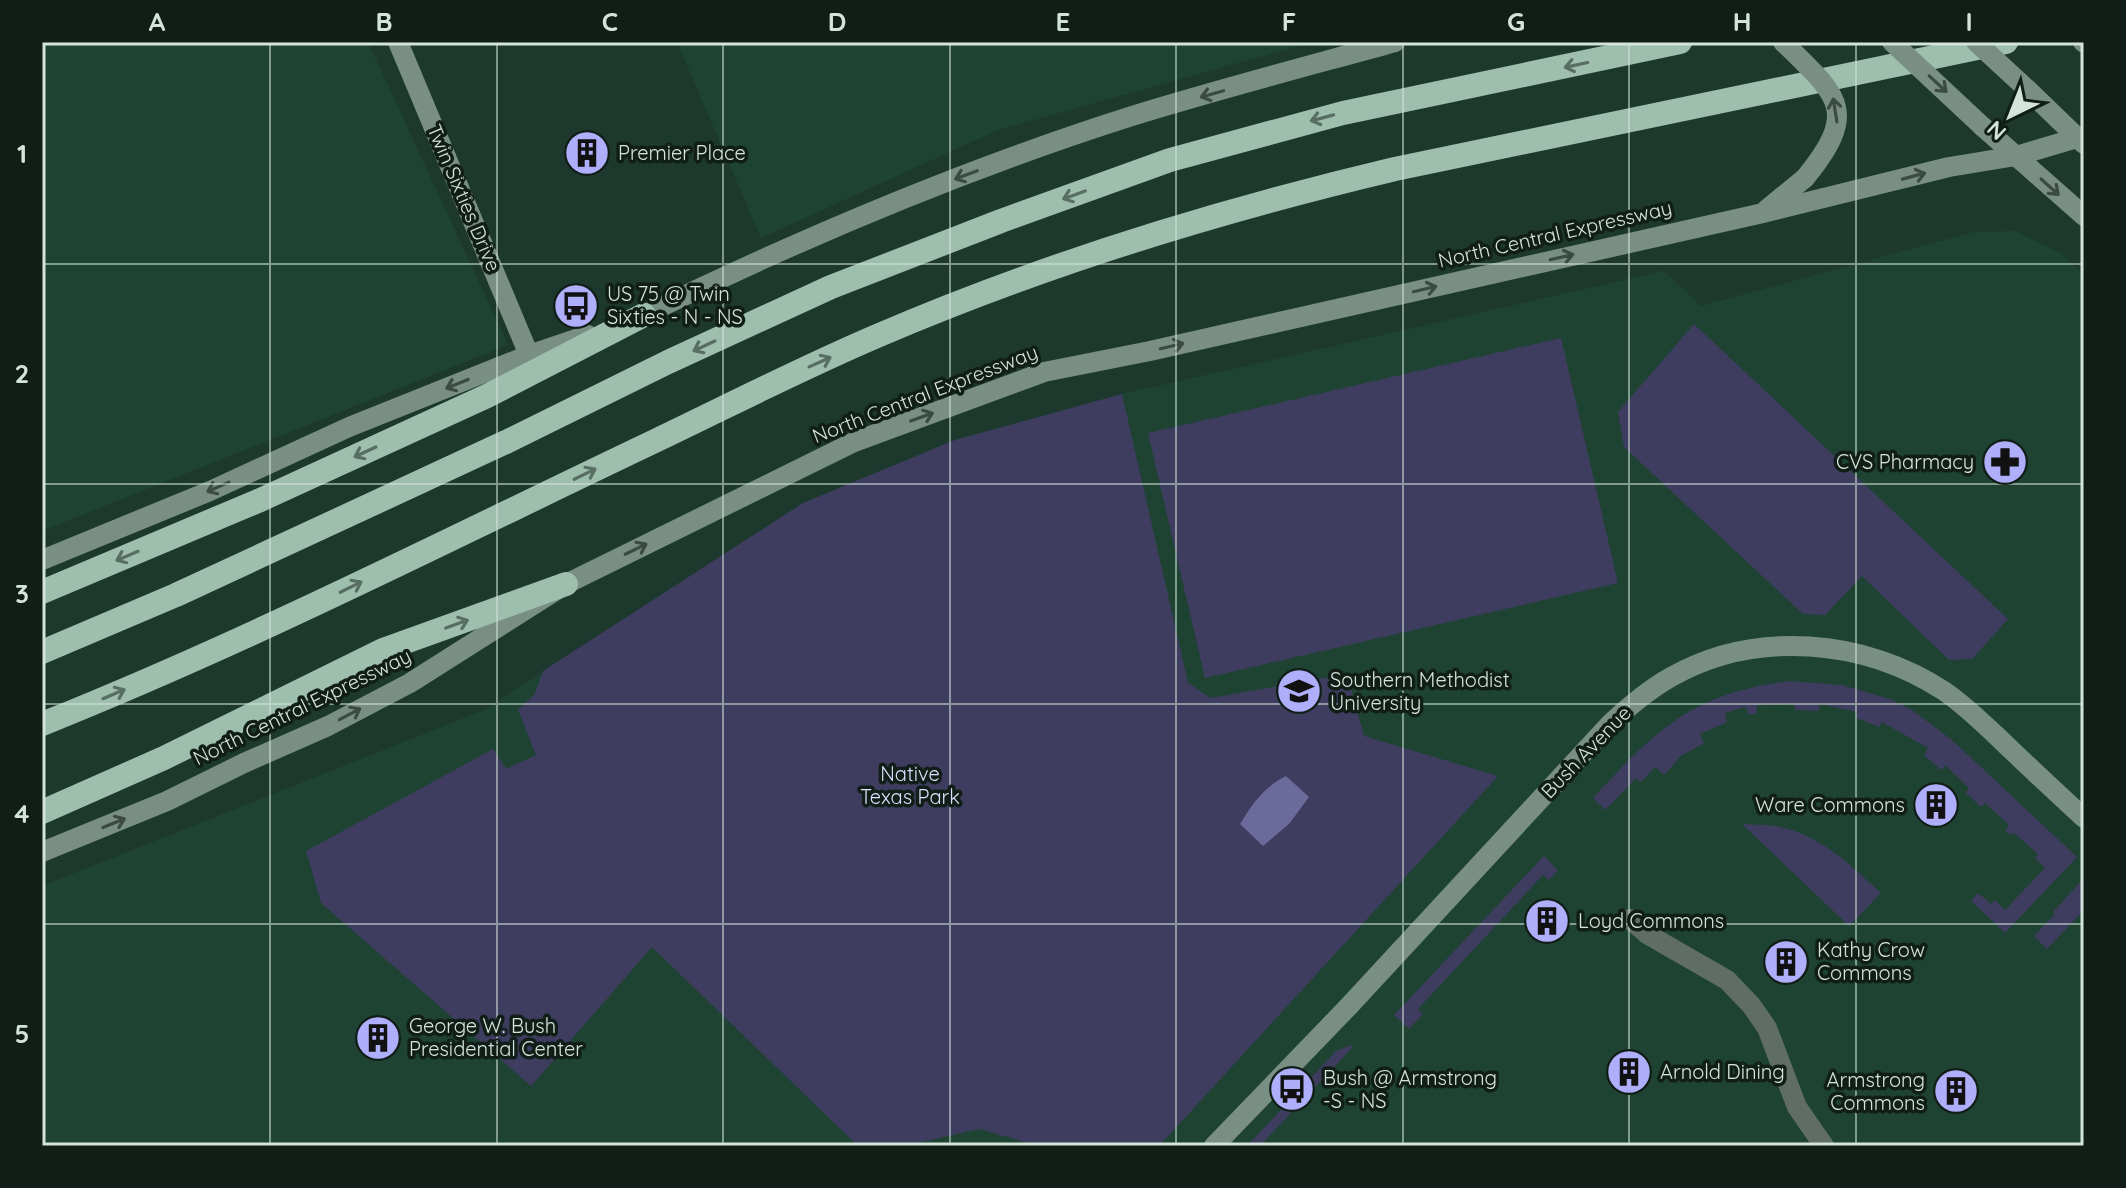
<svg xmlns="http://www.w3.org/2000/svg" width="2126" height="1188" font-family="Quicksand,sans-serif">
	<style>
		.built { fill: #1e4333 }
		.green { fill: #3e3d5f }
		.water { fill: #6b6a9b }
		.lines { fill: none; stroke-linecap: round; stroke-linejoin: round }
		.street { stroke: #606d67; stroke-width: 20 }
		.secondary { stroke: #798e84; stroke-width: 20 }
		.highway { stroke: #9ebeae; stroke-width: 24 }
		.secondary-bridge { stroke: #798e84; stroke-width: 20 }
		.oneway { stroke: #586e63 }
		.oneway2 { stroke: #3b4b43 }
		.grid { fill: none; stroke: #d4e4db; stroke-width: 2; stroke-opacity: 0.55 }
		.labels { text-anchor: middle; stroke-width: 7; stroke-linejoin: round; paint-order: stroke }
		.poi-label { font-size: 20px; fill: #d4e4db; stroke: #111e18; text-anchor: start }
		.street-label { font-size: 20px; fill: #d4e4db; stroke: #111e18 }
		.park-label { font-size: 20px; fill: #dedffe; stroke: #111e18 }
		.neatline { fill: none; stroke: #d4e4db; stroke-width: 3 }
		.grid-label { font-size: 26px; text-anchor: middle; font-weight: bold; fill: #d4e4db }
	</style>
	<rect width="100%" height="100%" fill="#1d392d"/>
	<path class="built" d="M42 42H368L508 345 42 531Z
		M677 42H1313L998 130 761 238Z
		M2015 231 2060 253 2084 275V1146H42V886L484 710 803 503 955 440 1122 394 1664 271 1701 306 1974 232Z"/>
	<path class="green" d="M1694 324 2008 619 1972 659 1949 660 1862 576 1825 615 1803 614 1624 447 1618 412Z
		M1561 338 1618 583 1205 678 1148 433Z
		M1122 394 1188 683 1211 698 1347 674 1364 736 1498 776 1159 1146H1039L979 1129 904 1146H858L652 947 531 1086 321 903 306 851 493 749 506 769 536 755 518 710 535 694 543 671 803 503 955 440Z
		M1789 681 1842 685 1890 699 1912 710 1952 740 2077 857 2005 933 1971 901 1978 893 1991 904 1995 900 2005 910 2045 868 2035 858 2038 854 2014 833 2011 835 2005 830 2009 825 1985 803 1981 807 1966 793 1969 788 1946 766 1941 770 1924 755 1928 748 1882 722 1879 727 1856 718 1857 712 1821 704 1818 711 1795 710 1794 704 1757 705 1756 714 1749 715 1746 707 1725 713 1727 722 1700 734 1704 743 1681 756 1664 775 1655 767 1641 782 1636 778 1605 810 1593 798C1656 730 1692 693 1789 681Z
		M1742 824C1754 825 1768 824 1780 827 1822 836 1850 865 1881 893L1849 926Z
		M1544 856 1558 870 1549 880 1543 875 1418 1009 1423 1014 1409 1029 1394 1015Z
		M2084 878V910L2047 949 2034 936 2055 914 2053 912Z
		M1348 1046H1354L1260 1146H1247L1336 1051Z"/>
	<path class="water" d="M1286 776 1309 797 1289 824 1263 846 1240 824C1252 804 1264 787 1286 776Z"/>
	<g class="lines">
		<path class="street" d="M1630 919 1647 934 1727 980 1751 1005 1767 1028 1797 1107 1824 1146"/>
		<path class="secondary" d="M398 42 529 355
			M2083 42 2084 43
			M2028 90 2084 144
			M1983 127 2084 216
			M1766 210 1805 178
			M630 320 644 315C802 238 965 169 1132 116 1219 89 1308 66 1395 42
			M42 560 210 491 349 427 529 355 588 335
			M42 852 167 801 244 763 328 726 410 683 566 584 854 442 1044 372 1150 351 1763 213 1949 167 2016 156 2084 136
			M1214 1146 1349 1006 1609 725C1628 707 1648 690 1671 677 1755 629 1865 639 1944 691 1966 706 1985 725 2004 743 2030 768 2057 793 2084 818"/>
		<path class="highway" d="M42 592 258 501 487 396 644 315
			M42 652 176 595 506 442 668 362 831 287 1001 221 1170 160 1343 113 1680 42
			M42 724C252 640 453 537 657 440 730 405 802 368 877 336 1044 264 1218 211 1395 169L2006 42
			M42 812 164 758 383 650 566 584"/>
		<path class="secondary-bridge" d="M1783 42C1837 95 1861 110 1805 178
			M1892 42 1983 127
			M1976 42 2028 90"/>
	</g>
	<defs><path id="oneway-shaft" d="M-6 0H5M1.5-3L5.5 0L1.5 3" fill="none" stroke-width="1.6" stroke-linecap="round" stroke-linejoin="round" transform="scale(2)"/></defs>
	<g class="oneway">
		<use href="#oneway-shaft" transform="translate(1576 65) rotate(168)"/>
		<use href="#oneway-shaft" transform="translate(1322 118) rotate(165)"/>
		<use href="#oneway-shaft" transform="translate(1074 195) rotate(160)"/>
		<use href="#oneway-shaft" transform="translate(704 346) rotate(155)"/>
		<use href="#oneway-shaft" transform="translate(820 362) rotate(-24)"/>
		<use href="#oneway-shaft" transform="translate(365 452) rotate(155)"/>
		<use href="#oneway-shaft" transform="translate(585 474) rotate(-26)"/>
		<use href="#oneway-shaft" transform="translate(127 556) rotate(157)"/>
		<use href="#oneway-shaft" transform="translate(351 587) rotate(-26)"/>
		<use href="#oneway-shaft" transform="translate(457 624) rotate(-20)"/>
		<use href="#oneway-shaft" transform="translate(114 694) rotate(-23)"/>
	</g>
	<g class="oneway2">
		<use href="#oneway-shaft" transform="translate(1938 84) rotate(43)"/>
		<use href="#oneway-shaft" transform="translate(1212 94) rotate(164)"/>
		<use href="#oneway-shaft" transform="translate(1835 110) rotate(-99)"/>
		<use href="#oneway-shaft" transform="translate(966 175) rotate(159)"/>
		<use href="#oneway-shaft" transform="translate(1914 176) rotate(-15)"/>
		<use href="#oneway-shaft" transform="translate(2050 187) rotate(42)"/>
		<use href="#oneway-shaft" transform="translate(1562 257) rotate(-13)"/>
		<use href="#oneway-shaft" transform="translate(1425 289) rotate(-13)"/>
		<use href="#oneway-shaft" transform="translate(1172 346) rotate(-13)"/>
		<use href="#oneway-shaft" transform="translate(457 384) rotate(158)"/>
		<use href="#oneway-shaft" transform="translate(922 417) rotate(-20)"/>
		<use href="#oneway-shaft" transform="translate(218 487) rotate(156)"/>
		<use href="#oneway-shaft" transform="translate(636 549) rotate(-26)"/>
		<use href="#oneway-shaft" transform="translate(350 714) rotate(-28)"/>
		<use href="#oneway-shaft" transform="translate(114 823) rotate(-22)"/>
	</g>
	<path class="grid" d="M270 42V1146M497 42V1146M723 42V1146M950 42V1146M1176 42V1146M1403 42V1146M1629 42V1146M1856 42V1146M42 264H2084M42 484H2084M42 704H2084M42 924H2084"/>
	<defs>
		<g id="building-disc" transform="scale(2.3)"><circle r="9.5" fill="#afaefa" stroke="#111e18"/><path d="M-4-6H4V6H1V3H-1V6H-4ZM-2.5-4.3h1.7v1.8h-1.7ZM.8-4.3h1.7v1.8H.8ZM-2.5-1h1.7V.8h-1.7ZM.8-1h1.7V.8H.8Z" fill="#111"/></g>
		<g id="bus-disc" transform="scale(2.3)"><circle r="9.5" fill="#afaefa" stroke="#111e18"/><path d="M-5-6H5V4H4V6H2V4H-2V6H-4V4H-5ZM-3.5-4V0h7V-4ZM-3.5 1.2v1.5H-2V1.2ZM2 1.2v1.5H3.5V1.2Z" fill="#111"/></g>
		<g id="pharmacy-disc" transform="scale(2.3)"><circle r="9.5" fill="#afaefa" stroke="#111e18"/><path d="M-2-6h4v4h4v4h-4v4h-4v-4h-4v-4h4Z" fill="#111"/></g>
		<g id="university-disc" transform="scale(2.3)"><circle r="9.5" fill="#afaefa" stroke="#111e18"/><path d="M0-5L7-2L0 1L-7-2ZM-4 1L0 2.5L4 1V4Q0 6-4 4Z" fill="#111"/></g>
	</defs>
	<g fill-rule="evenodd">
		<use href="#building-disc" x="587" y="153"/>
		<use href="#bus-disc" x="576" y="306"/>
		<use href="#pharmacy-disc" x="2005" y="462"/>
		<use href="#university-disc" x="1299" y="691"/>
		<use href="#building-disc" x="1936" y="805"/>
		<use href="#building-disc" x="1547" y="921"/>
		<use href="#building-disc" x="1786" y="962"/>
		<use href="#building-disc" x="378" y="1038"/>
		<use href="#building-disc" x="1629" y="1072"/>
		<use href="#bus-disc" x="1292" y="1089"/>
		<use href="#building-disc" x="1956" y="1091"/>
	</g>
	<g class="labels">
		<g class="poi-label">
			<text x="618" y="160">Premier Place</text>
			<text x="607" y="301">US 75 @ Twin<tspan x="607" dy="23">Sixties - N - NS</tspan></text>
			<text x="1974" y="469" text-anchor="end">CVS Pharmacy</text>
			<text x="1330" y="687">Southern Methodist<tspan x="1330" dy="23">University</tspan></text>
			<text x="1905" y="812" text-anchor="end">Ware Commons</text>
			<text x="1578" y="928">Loyd Commons</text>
			<text x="1817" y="957">Kathy Crow<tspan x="1817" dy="23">Commons</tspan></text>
			<text x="409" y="1033">George W. Bush<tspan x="409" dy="23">Presidential Center</tspan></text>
			<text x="1660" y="1079">Arnold Dining</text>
			<text x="1323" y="1085">Bush @ Armstrong<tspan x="1323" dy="23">-S - NS</tspan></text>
			<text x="1925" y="1087" text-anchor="end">Armstrong<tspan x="1925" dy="23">Commons</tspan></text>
		</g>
		<g class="street-label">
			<text transform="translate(464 198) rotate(67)" y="7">Twin Sixties Drive</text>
			<text transform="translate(1555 234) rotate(-13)" y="7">North Central Expressway</text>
			<text transform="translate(925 394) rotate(-21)" y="7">North Central Expressway</text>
			<text transform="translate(302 707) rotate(-26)" y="7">North Central Expressway</text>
			<text transform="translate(1586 752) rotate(-46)" y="7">Bush Avenue</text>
		</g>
		<g class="park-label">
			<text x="910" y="781">Native<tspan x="910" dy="23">Texas Park</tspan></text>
		</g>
	</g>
	<rect width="2126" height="1188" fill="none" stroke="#111e18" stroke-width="88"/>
	<g transform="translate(2010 116) rotate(223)" stroke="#111e18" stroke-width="6" paint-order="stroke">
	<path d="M0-6L14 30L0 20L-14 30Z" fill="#d4e4db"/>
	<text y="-12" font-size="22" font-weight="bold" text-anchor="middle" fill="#d4e4db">N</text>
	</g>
	<rect x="44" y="44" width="2038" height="1100" class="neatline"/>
	<g class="grid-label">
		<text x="157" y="31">A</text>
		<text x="384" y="31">B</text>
		<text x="610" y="31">C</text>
		<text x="837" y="31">D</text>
		<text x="1063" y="31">E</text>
		<text x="1289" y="31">F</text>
		<text x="1516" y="31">G</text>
		<text x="1742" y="31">H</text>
		<text x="1969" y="31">I</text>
		<text x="22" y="163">1</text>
		<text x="22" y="383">2</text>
		<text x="22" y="603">3</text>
		<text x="22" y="823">4</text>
		<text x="22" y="1043">5</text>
	</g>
</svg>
